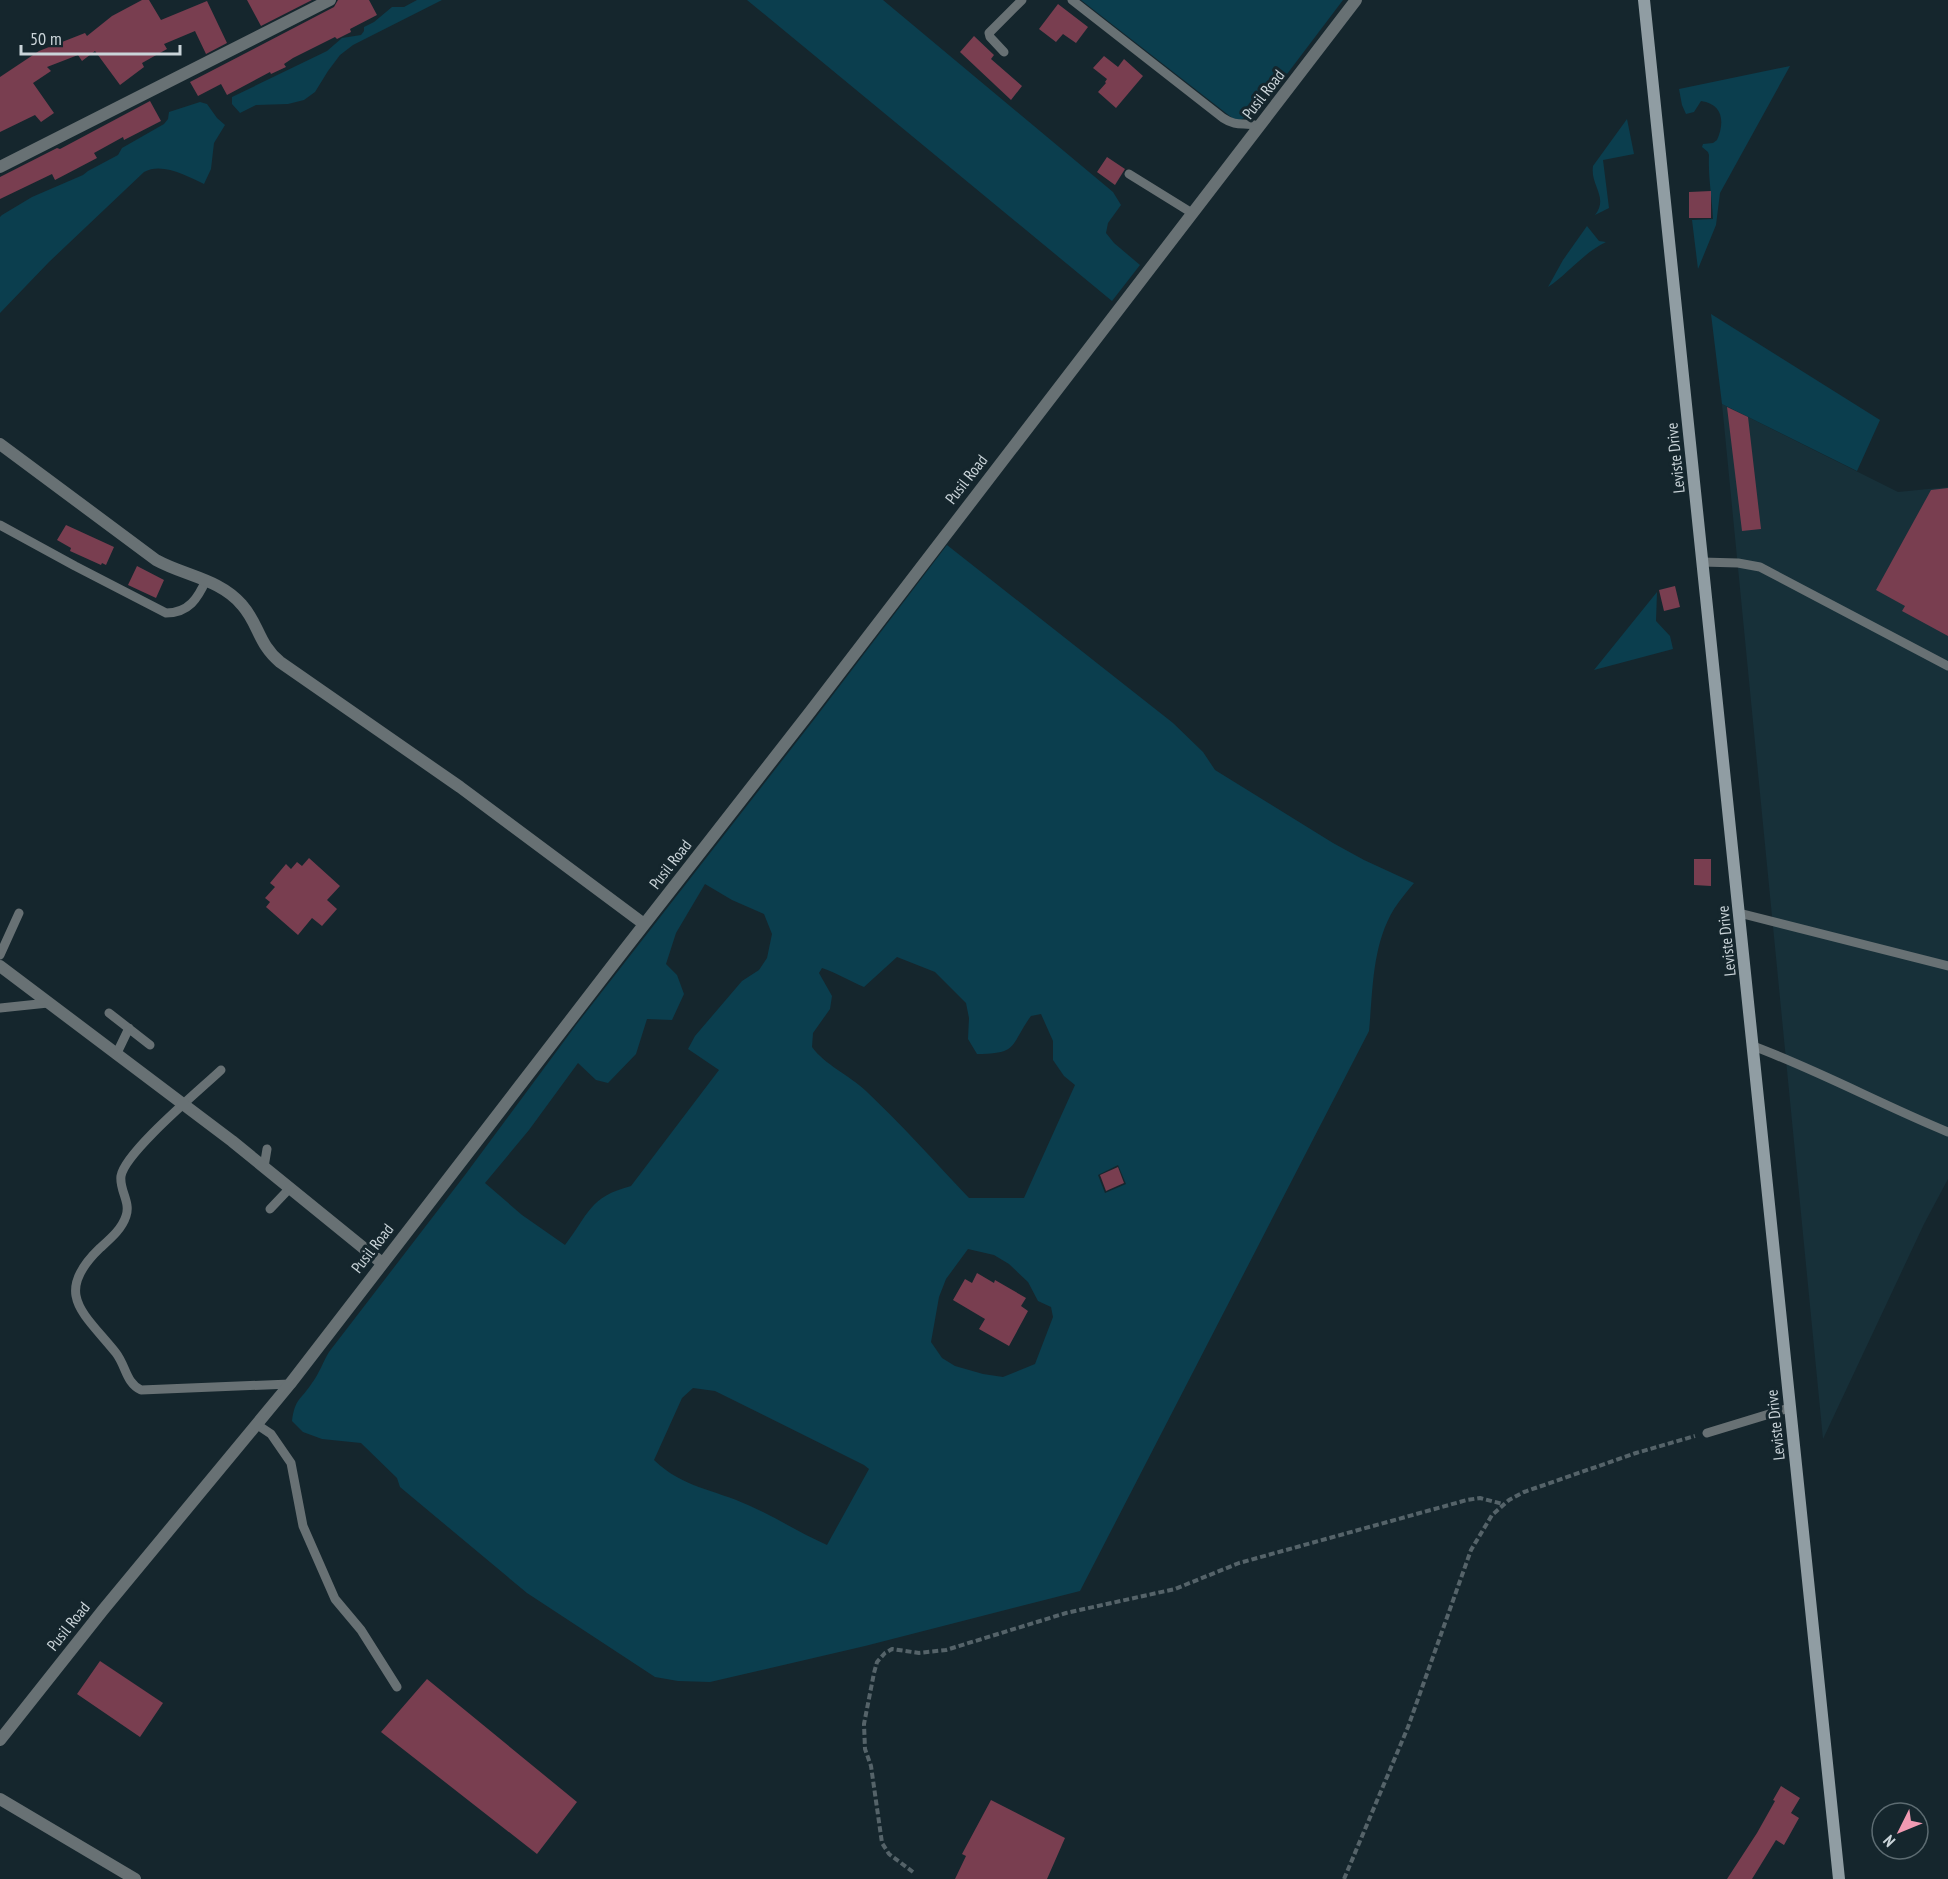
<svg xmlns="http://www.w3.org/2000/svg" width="1948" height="1879" font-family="'PT Sans Narrow',sans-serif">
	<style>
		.built { fill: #173039 }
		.green { fill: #0b3e4e; fill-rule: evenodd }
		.building { fill: #793e50 }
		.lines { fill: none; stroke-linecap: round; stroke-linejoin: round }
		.path { stroke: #556369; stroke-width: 4; stroke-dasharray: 6 3; stroke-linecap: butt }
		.service { stroke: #687174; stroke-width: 9 }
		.minor { stroke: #687174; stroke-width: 12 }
		.secondary { stroke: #909da3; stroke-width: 12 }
		.labels { text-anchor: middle; stroke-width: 6; stroke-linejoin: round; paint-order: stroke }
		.street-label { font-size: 16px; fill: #cad4d9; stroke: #15262d }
	</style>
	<rect width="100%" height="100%" fill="#15262d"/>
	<path class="built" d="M1722 404 1898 492 1948 487V1179L1924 1224 1823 1439Z"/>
	<path class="green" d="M417 0H442L353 45 340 55 328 71 315 92 304 100 288 104 256 105 240 113 232 104V97L327 51 342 38 361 35 364 31V27L374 22 392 7H404Z
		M747 0H883L1113 192 1121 205 1108 223 1106 233 1114 243 1140 265 1112 301Z
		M1081 0H1343L1259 111 1238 121 1231 117Z
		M1790 66 1720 193 1716 225 1698 269 1692 220 1713 219C1712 197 1708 177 1709 155L1708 152 1702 147 1703 144 1713 143 1717 140C1725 122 1723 104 1701 101L1694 112 1686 114 1682 105 1679 89Z
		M200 102 207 104 217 118 225 125 214 143 211 169 204 184C187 176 162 162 144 172L49 262 0 313V217L2 215 32 197 83 175 88 171 118 155 122 148 164 124 168 119 169 112Z
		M1627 119 1634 154 1603 160 1609 208 1595 215C1609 197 1590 186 1593 166Z
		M1587 226 1599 241 1606 242C1583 253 1568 274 1548 287L1563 260Z
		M1711 314 1880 420 1857 471 1722 404Z
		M947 545 1173 723 1203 752 1215 770 1333 843 1364 860 1414 883C1407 891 1400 900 1394 909 1372 945 1373 990 1369 1031L1080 1591 865 1646 710 1682 678 1681 655 1677 527 1593 400 1487 397 1478 361 1443 322 1439 303 1432 292 1421C295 1398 301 1400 312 1383 319 1374 323 1362 329 1352L465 1175 576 1025 816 717ZM705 884 732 900 764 914 772 934 767 958 759 970 742 981 695 1036 688 1049 719 1070 631 1186C589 1197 589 1214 565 1245L522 1215 485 1183 529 1130 578 1063 596 1080 608 1083 636 1054 647 1019 672 1020 684 994 677 975 666 964 676 933ZM897 957 935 972 966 1003 969 1018 968 1039 977 1054C1019 1054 1010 1045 1031 1016L1041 1014 1053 1041V1060L1064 1076 1075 1085 1024 1198H969C935 1162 902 1125 866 1091 849 1075 825 1065 812 1047L813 1033 830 1009 832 996 819 973 822 968C837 973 850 981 864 987ZM1118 1165 1126 1184 1105 1193 1098 1175ZM968 1249 994 1255 1009 1264 1028 1282 1038 1301 1051 1307 1053 1317 1035 1364 1003 1377 983 1374 955 1366 942 1358 931 1342 939 1297 946 1279ZM693 1388 715 1391 864 1465 869 1469 827 1545C800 1533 775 1517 748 1505 713 1489 683 1488 654 1460L682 1398Z
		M1657 592 1656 621 1670 636 1673 649 1594 670Z"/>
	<path class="building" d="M142 0H149L161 20 207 1 227 43 206 54 195 31 164 44 167 49 142 63 144 67 120 85 95 51 82 61 78 55 47 67 51 71 33 83 54 113 41 122 35 115 0 132V77L39 51 85 33 87 36 112 16Z
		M247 0H312L261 26Z
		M338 0H369L377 15 350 29 351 32 337 39 335 37 293 58 284 64 286 67 271 74 270 72 227 95 221 84 198 96 190 82 334 7Z
		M1058 4 1088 27 1076 43 1063 34 1056 42 1039 29Z
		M974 36 994 55 991 59 1022 86 1011 100 960 52Z
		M1104 56 1118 67 1124 59 1143 76 1116 108 1098 92 1106 83 1105 82 1107 79 1093 68Z
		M150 101 161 121 124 140 123 137 94 153 97 158 55 180 52 174 0 199V177L57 148 60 149Z
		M1107 157 1125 169 1115 185 1097 172Z
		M1711 191V218H1689V192Z
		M1727 407 1748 417 1761 529 1742 531Z
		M1948 488V636L1902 611 1905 606 1876 590 1931 490Z
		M66 525 114 547 106 565 102 563 101 565 70 551 71 548 57 540Z
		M137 566 164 580 156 598 128 585Z
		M1675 586 1680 607 1664 611 1659 590Z
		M309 858 340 886 327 900 337 909 322 926 312 918 298 935 266 907 270 902 265 898 275 887 270 883 286 864 291 869 297 862 302 866Z
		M1694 859H1711V886L1694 885Z
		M1118 1167 1124 1183 1106 1191 1100 1175Z
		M977 1273 994 1283 995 1280 1026 1298 1021 1306 1028 1311 1009 1346 979 1329 985 1319 953 1300 965 1279 972 1283Z
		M100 1661 163 1703 140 1737 77 1694Z
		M427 1679 577 1802 537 1854 381 1732Z
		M1781 1786 1800 1798 1791 1813 1799 1818 1784 1845 1776 1840 1752 1879H1727L1757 1833 1775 1801 1773 1800Z
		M991 1800 1065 1838 1047 1879H955L966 1856 962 1854Z"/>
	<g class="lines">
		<path class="path" d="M913 1872 889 1854 882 1843 871 1766 865 1749 864 1724 874 1673 877 1662 885 1653 892 1649 919 1653 946 1650 1066 1613 1175 1589 1239 1563 1467 1500 1480 1498 1503 1504
			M1344 1879 1408 1727 1471 1550 1492 1515 1509 1500 1524 1492 1636 1453 1695 1436"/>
		<path class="service" d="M1072 0 1223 118C1238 128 1244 121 1258 126
			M1004 52 990 37 989 33 1022 0
			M1129 174 1192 213
			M0 525 75 566 166 613C189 613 198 598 206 580
			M1702 562 1738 563 1760 567 1948 666
			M1739 913 1948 966
			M0 955 19 913
			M0 1008 48 1003
			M109 1013 150 1045
			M1753 1046C1820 1071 1882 1105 1948 1132
			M116 1055 129 1028
			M221 1070C201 1089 125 1152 121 1176 119 1190 131 1202 126 1216 122 1229 110 1239 100 1248 52 1294 84 1313 116 1353 126 1366 126 1383 141 1390L290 1384
			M264 1167 267 1149
			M270 1209 289 1189
			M256 1424 271 1434 291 1463 303 1526 335 1599 361 1630 397 1687
			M1707 1433 1789 1408"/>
		<path class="minor" d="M0 167 330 0
			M0 444 156 560C185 576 220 579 242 605 259 624 258 644 280 662L460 787 644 924
			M0 966 232 1141 382 1263
			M0 1740 103 1610 290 1384 625 949 810 712 1356 0
			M0 1799 135 1879"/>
		<path class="secondary" d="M1644 0 1839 1879"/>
	</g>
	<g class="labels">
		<g class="street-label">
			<text transform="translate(1263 94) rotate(-52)" y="6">Pusil Road</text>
			<text transform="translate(1675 458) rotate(-96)" y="6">Leviste Drive</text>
			<text transform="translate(966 479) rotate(-52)" y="6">Pusil Road</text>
			<text transform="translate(670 864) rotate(-52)" y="6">Pusil Road</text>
			<text transform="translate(1726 941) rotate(-96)" y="6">Leviste Drive</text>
			<text transform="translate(372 1248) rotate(-52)" y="6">Pusil Road</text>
			<text transform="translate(1775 1425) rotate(-96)" y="6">Leviste Drive</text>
			<text transform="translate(68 1626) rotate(-51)" y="6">Pusil Road</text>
		</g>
	</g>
	<g transform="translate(1900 1831) rotate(227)"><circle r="28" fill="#15262d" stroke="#5d6c72" stroke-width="1.5"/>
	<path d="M0-4.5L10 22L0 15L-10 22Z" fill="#f19ab2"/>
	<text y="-9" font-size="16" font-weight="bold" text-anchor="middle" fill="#cad4d9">N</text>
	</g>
	<path d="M21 45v9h159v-9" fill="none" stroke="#cad4d9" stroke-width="3"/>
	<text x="30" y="45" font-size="18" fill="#cad4d9" stroke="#15262d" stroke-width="4.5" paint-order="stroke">50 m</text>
</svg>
